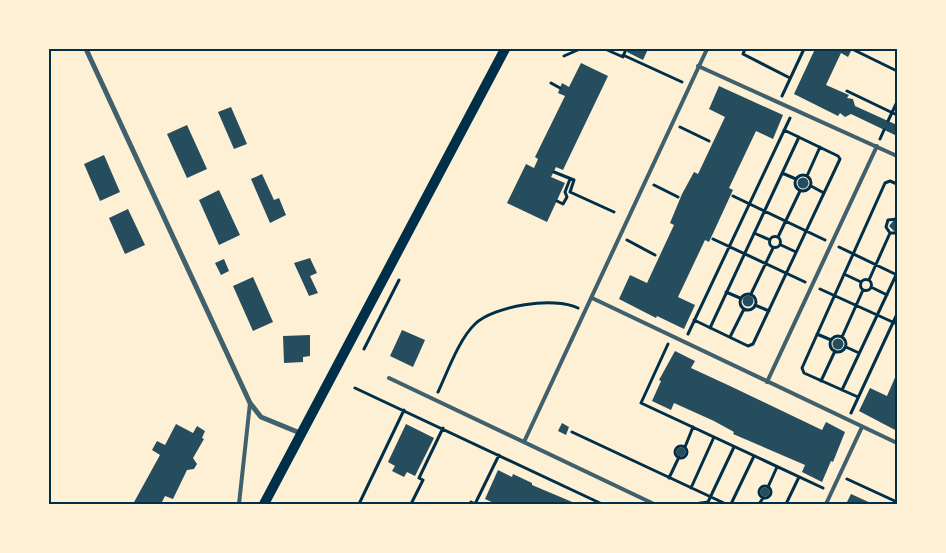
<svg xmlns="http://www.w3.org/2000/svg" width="946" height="553" font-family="'DejaVu Sans',sans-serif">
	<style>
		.building { fill: #264d5e }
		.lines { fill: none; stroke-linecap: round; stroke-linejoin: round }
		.path { stroke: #003049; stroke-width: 3 }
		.service { stroke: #3f606c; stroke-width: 4 }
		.minor { stroke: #3f606c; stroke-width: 5 }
		.secondary { stroke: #003049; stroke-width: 10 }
		.neatline { fill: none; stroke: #003049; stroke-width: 2 }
	</style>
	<rect width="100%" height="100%" fill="#fdf0d5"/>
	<path class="building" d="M629 49H648L643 60 627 52Z
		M815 49H852L848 57 841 53 826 85 849 95 847 98 853 99 855 106 897 125V136L851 114 845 117 840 113 838 116 794 94Z
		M581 63 608 76 563 170 556 167 551 177 565 183 547 222 507 203 526 164 534 168 538 159 535 157 565 96 558 93 562 83 569 87Z
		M719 86 783 115 773 139 756 131 729 188 733 190 709 242 705 240 678 297 695 305 684 329 657 316 656 318 619 299 630 275 647 283 674 225 670 223 682 194 694 172 698 174 725 117 709 109Z
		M231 107 247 144 234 149 218 112Z
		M187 125 207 169 187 178 167 134Z
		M104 155 120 192 100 201 84 164Z
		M262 174 274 200 279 198 286 215 270 223 251 179Z
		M797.5 183a5.5 5.5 0 1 1 11 0a5.5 5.5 0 1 1-11 0Z
		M219 190 240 235 219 245 199 200Z
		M128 209 145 245 125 254 109 218Z
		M894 220 897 222V231L895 232 889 226Z
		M310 258 317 273 310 276 318 293 309 296 294 263Z
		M224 259 229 271 221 275 215 263Z
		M253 277 273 322 253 331 233 286Z
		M742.5 301a5.5 5.5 0 1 1 11 0a5.5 5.5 0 1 1-11 0Z
		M402 330 425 340 413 367 390 356Z
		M310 335V356L303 357V362L284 363 283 336Z
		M832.5 344a5.5 5.5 0 1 1 11 0a5.5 5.5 0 1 1-11 0Z
		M675 351 695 361 691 368 730 386 822 430 826 422 845 432 833 462 831 461 822 482 802 472 805 465 733 434 734 432 714 421 674 403 671 410 652 401 661 381 659 380Z
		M897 373V431L859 411 870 388 887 396Z
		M562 423 569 427 566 435 558 431Z
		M176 424 193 433 197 426 205 431 202 438 204 439 193 458 197 464 194 469 187 470 173 499 165 496 161 504H133L160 455 152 450 157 441 165 445Z
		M406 424 434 438 415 476 407 472 404 477 392 471 395 466 388 462Z
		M676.5 452a4.5 4.5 0 1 1 9 0a4.5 4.5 0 1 1-9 0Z
		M498 470 512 477 513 474 532 483V485L577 504H496L485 499Z
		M760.5 492a4.5 4.5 0 1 1 9 0a4.5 4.5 0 1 1-9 0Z
		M851 494 873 504H846Z"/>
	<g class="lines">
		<path class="path" d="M605 49 623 57 626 49
			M745 49 743 54 790 78
			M854 50 897 71
			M623 55 682 82
			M564 56 580 49
			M551 83 560 88
			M847 91 897 115
			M782 96 804 49
			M888 121 897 102
			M680 127 709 141
			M880 139 884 130
			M554 172 574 180 570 192 614 212
			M782 173 796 179
			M795 183a8 8 0 1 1 16 0a8 8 0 1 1-16 0Z
			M807 176 820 147
			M654 185 678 197
			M811 186 824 193
			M733 196 825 240
			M557 201 563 204 567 197 565 192 570 179
			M897 219 888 220 886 227 890 233H897
			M754 233 770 240
			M769.5 242a5.5 5.5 0 1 1 11 0a5.5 5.5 0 1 1-11 0Z
			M778 237 800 191
			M713 239 805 282
			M627 240 655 255
			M781 245 796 252
			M839 247 897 275
			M844 274 861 282
			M860.5 285a5.5 5.5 0 1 1 11 0a5.5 5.5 0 1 1-11 0Z
			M869 280 890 233
			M871 287 887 295
			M820 289 897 324
			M726 292 740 298
			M740 302a8 8 0 1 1 16 0a8 8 0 1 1-16 0Z
			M751 294 773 248
			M755 305 769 311
			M694 320 748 346 753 344 840 159 838 156 784 130
			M710 328 799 137
			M688 334 790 118
			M817 334 831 340
			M830 344a8 8 0 1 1 16 0a8 8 0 1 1-16 0Z
			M730 337 744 309
			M842 337 863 290
			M668 344 641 403 823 488
			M846 347 859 353
			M364 349 399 280
			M821 381 835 351
			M355 388 602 504
			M842 390 897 273
			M438 392C447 373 459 339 475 324 494 306 554 296 578 308
			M858 397 804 373 802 368 885 183 890 181 897 184
			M851 413 897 314
			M572 432 726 504
			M675 452a6 6 0 1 1 12 0a6 6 0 1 1-12 0Z
			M685 447 693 427
			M669 478 679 457
			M847 479 897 502
			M759 492a6 6 0 1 1 12 0a6 6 0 1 1-12 0Z
			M768 487 777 467
			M691 488 714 437
			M359 504 404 410
			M411 504 423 480 419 478 443 428
			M470 504 471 502 475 504
			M475 504 499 455
			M694 504 708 502 734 447
			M731 504 754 456
			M759 504 763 498
			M786 504 799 477"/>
		<path class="service" d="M698 66 897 156
			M592 298 897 443
			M389 378 654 504
			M767 382 877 146
			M524 442 707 49
			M239 504 250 403
			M826 504 862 427"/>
		<path class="minor" d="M86 49 250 403 261 417 300 433"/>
		<path class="secondary" d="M264 504 505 49"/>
	</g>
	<rect width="946" height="553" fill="none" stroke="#fdf0d5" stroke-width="100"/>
	<rect x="50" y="50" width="846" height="453" class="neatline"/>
</svg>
